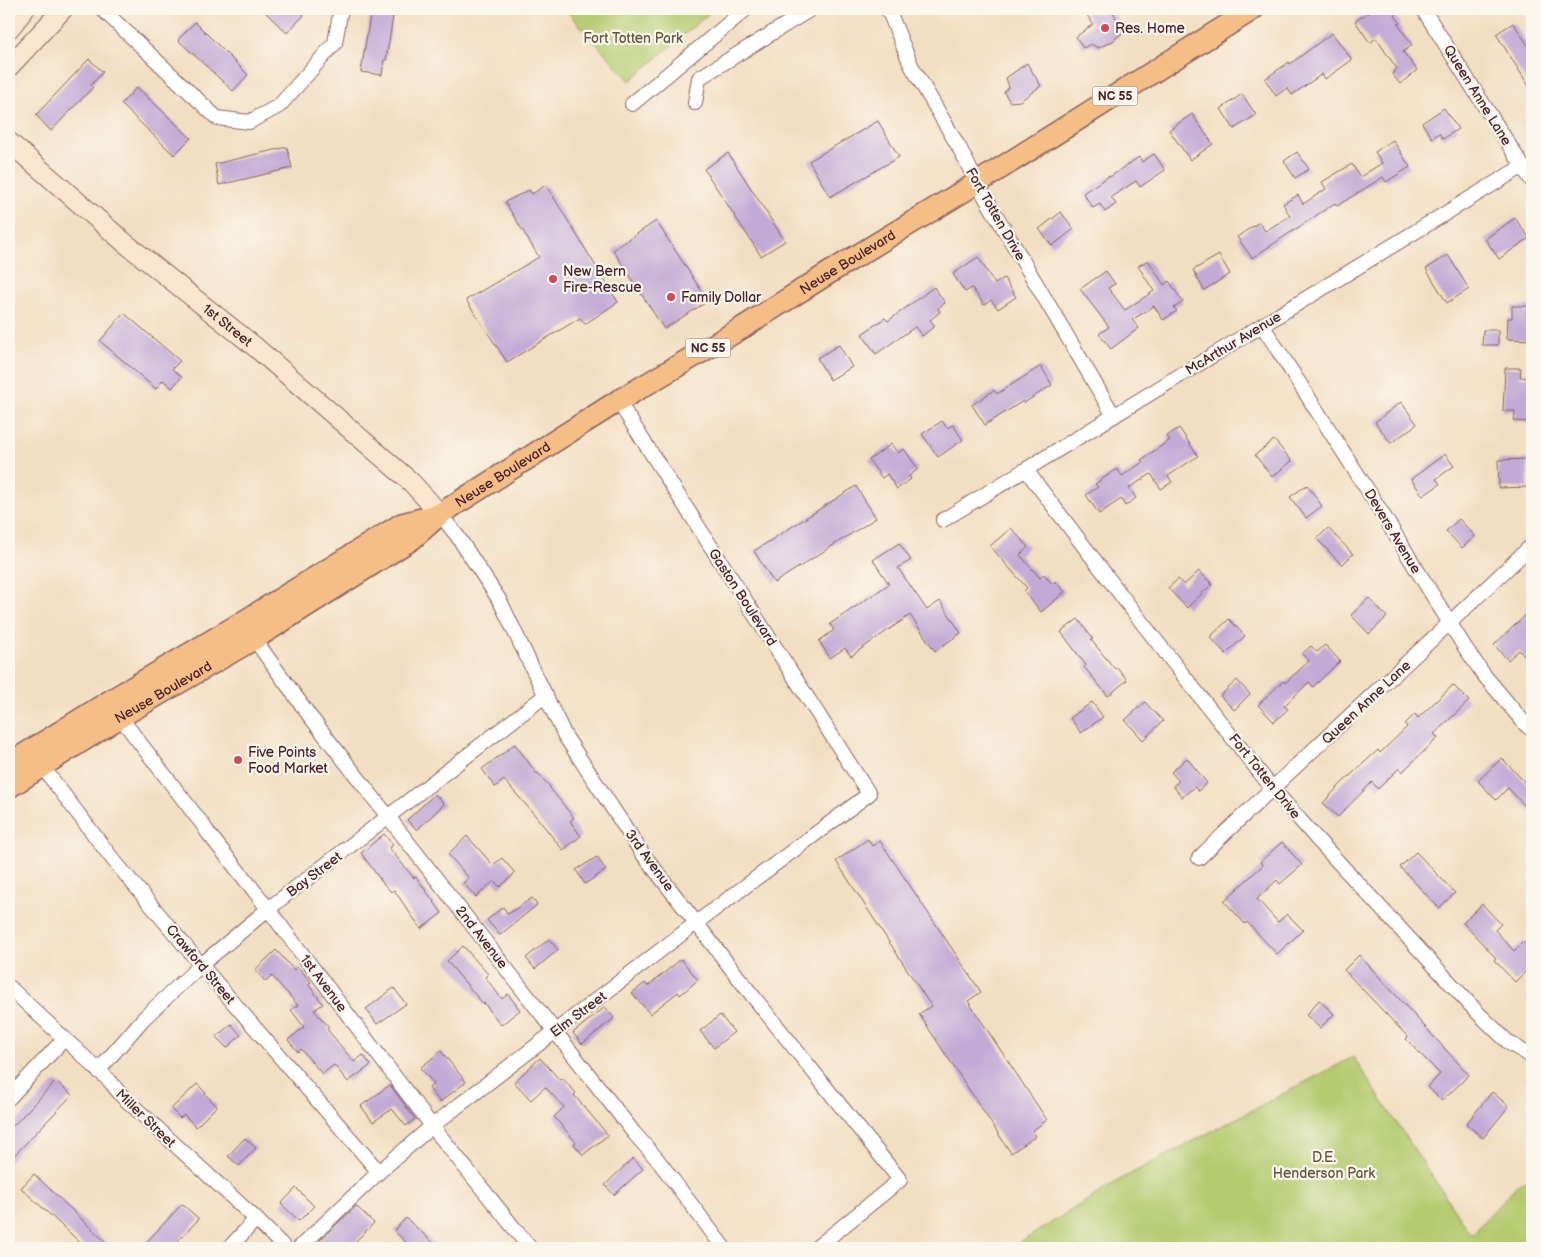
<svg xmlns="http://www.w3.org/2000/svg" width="1541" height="1257" font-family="'Balsamiq Sans',sans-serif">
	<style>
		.green { fill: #b4ca6e; stroke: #7f744c }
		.building { fill: #c2aad6 }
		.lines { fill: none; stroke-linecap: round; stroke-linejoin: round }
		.street-casing { stroke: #856260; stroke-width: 16 }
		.secondary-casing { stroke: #856260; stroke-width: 21 }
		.primary-casing { stroke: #856260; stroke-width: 24 }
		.street { stroke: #fff; stroke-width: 14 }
		.secondary { stroke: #fbe5cf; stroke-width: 19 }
		.primary { stroke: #f6be87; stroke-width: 21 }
		.poi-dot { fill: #d1495b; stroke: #fbf7ec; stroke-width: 2 }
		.labels { text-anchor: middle; stroke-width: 4.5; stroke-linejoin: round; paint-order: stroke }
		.shield { fill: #fbf7ec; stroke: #7f6065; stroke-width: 1 }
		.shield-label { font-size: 12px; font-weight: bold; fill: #4a1f2b }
		.poi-label { font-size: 14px; fill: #4a1f2b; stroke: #fbf7ec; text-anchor: start }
		.park-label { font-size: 14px; fill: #6a523f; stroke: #fbf7ec }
		.street-label { font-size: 14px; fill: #4a1f2b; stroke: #fbf7ec }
	</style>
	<rect width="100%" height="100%" fill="#fbf7ec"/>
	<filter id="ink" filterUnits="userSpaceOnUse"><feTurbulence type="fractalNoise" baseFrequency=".02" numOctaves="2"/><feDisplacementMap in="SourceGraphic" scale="10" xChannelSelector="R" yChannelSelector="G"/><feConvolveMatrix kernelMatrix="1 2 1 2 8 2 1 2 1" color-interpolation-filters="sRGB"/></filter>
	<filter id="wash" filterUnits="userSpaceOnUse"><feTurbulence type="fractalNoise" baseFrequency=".0096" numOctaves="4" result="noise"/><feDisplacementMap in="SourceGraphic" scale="20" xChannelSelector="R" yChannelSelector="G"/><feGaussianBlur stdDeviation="1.12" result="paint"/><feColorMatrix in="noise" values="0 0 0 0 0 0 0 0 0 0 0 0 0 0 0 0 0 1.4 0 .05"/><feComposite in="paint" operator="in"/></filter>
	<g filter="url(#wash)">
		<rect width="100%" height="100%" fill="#f2dec1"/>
		<path class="green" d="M565 9H714L630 81Z
			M1353 1057 1471 1235 1520 1182 1532 1180V1248H1011L1121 1179Z"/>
		<g id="blocks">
			<path class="building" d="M262 9H297L304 15 287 33Z
				M371 9H391L390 15 393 16 386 60H384L382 75 361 72Z
				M1083 9H1111L1124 31 1113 41 1098 48 1091 44 1083 48 1076 37 1093 24Z
				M1374 9H1391L1400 23 1398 24 1412 45 1403 52 1417 70 1400 84 1392 74 1397 69 1376 38 1370 43 1355 21Z
				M195 22 248 75 233 91 178 40Z
				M1513 23 1532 51V91L1496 34Z
				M1332 33 1352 60 1325 79 1322 74 1292 95 1287 88 1276 96 1265 79 1289 62 1290 64Z
				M89 59 103 72 91 85 93 87 51 131 36 115Z
				M1027 63 1041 86 1020 101 1010 102 1004 92 1009 87 1006 78Z
				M137 87 191 138 174 155 121 104Z
				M1242 94 1256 115 1234 129 1221 109Z
				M1444 108 1458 129 1443 139 1439 133 1432 138 1422 123Z
				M1192 114 1213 144 1190 160 1169 130Z
				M878 121 899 157 830 197 809 161Z
				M1393 140 1410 167 1386 182 1383 177 1337 206 1335 203 1252 258 1237 237 1259 222 1265 231 1290 216 1283 204 1298 195 1303 204 1326 189 1322 182 1352 164 1360 177 1382 163 1375 152Z
				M287 147 292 168 219 185 215 164Z
				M1297 152 1309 169 1295 178 1284 161Z
				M728 153 785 241 761 256 704 169Z
				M1154 154 1165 170 1140 187 1136 181 1111 197 1116 204 1105 212 1100 204 1093 208 1083 193 1109 176 1110 177 1139 157 1142 162Z
				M546 185 618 302 585 324 580 318 507 362 466 300 539 257 505 202 529 190 532 194Z
				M1061 212 1074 229 1052 246 1039 229Z
				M1515 218 1529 238 1499 259 1485 239Z
				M656 221 708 301 664 329 613 250Z
				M1219 255 1230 274 1204 290 1193 270Z
				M1448 255 1469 289 1447 303 1426 269Z
				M978 257 995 284 1004 278 1016 297 998 309 991 300 984 305 972 288 965 292 953 274Z
				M1148 260 1164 285 1169 281 1183 302 1174 308 1177 311 1163 320 1154 306 1132 320 1139 328 1111 349 1099 334 1109 327 1080 289 1106 271 1115 284 1108 288 1125 310 1154 291 1138 266Z
				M934 287 945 303 938 308 940 312 930 320 935 326 922 336 915 327 876 354 862 334 885 318 888 321Z
				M1512 306H1532V340L1507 339 1508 318H1512Z
				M124 313 180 361 172 369 182 377 172 388 163 380 156 389 100 341Z
				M1483 330H1498V345H1482Z
				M839 345 852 367 830 380 817 358Z
				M1041 366 1052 385 1024 403 1023 401 985 425 972 405 994 390 997 394Z
				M1505 368H1521L1520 377 1532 378 1531 422 1514 421 1515 411H1503Z
				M1401 402 1417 424 1391 443 1375 422Z
				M942 421 947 428 953 425 963 440 938 457 922 434Z
				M1179 428 1198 456 1168 476 1172 482 1161 489 1151 474 1129 488 1136 498 1125 506 1121 499 1099 514 1086 495 1098 487 1095 484 1117 469 1122 476 1143 462 1141 460 1170 440 1167 436Z
				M1274 440 1292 461 1272 477 1255 455Z
				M891 444 898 453 904 449 918 469 909 476 911 479 897 489 887 474 882 478 869 460Z
				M1445 454 1454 466 1436 479 1440 484 1423 496 1411 479Z
				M1527 459 1528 487 1499 488 1498 460Z
				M1307 485 1322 506 1306 518 1290 497Z
				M856 486 876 518 774 583 754 551Z
				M1459 519 1475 536 1462 548 1446 531Z
				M1011 528 1028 547 1020 555 1040 578 1044 574 1052 584 1055 581 1065 592 1041 612 1024 591 1027 588 990 546Z
				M1328 528 1353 554 1342 565 1317 539Z
				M899 543 911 560 898 568 927 610 940 601 961 633 935 651 910 615 851 656 845 648 830 658 819 641 834 630 830 624 889 584 873 560Z
				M1199 571 1212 584 1187 608 1168 588 1178 579 1184 585Z
				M1369 598 1387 617 1369 634 1351 615Z
				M1532 609V664L1519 650 1508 660 1494 645Z
				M1078 619 1093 639 1091 640 1115 669 1117 667 1127 680 1108 696 1084 667 1086 665 1061 632Z
				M1229 619 1245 636 1226 654 1210 637Z
				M1325 645 1340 661 1313 687 1309 682 1284 706 1288 709 1274 722 1258 705 1283 681 1285 683 1309 661 1302 654 1311 646 1317 652Z
				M1237 680 1250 694 1234 710 1220 696Z
				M1453 685 1469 701 1434 734 1438 738 1402 772 1399 768 1378 789 1372 782 1338 817 1323 803 1342 783 1378 750 1380 753 1407 727 1405 724 1415 714 1418 718Z
				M1092 702 1103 717 1081 733 1070 718Z
				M1145 702 1163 721 1143 740 1125 720Z
				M515 744 537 774 538 773 550 787V788L574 818 570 821 581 836 563 850 534 814 504 780 495 787 482 769Z
				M1187 758 1207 783 1198 791 1195 787 1182 797 1173 786 1179 781 1171 772Z
				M1502 758 1532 790V813L1508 788 1496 800 1478 781Z
				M435 794 444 804 417 830 407 820Z
				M384 834 393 845 389 848 414 878 416 877 442 913 421 929 394 890 391 892 382 882 361 853Z
				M467 836 493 865 502 858 515 873 500 887 494 881 476 897 463 883 469 878 448 854Z
				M868 839 872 846 880 841 981 992 968 1001 1047 1120 1032 1131 1036 1136 1011 1153 919 1014 931 1006 836 861Z
				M1282 842 1302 865 1280 884 1277 880 1257 899 1278 922 1287 914 1303 930 1277 954 1247 922 1245 924 1224 901 1263 865 1260 862Z
				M1416 852 1455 893 1439 908 1400 867Z
				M597 857 606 870 585 884 576 870Z
				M532 898 537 905 500 935 487 920 503 907 508 914Z
				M1482 904 1501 924 1495 930 1514 951 1523 942 1532 952V965L1515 982 1494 960 1496 958 1463 923Z
				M549 939 558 950 535 969 526 958Z
				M463 946 488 974 485 977 502 999 508 994 520 1010 501 1025 484 1003 483 1004 447 961Z
				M276 950 294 970 298 967 311 982 309 985 323 1004 314 1010 329 1027 327 1029 354 1062 363 1055 371 1065 348 1082 334 1065 322 1074 301 1049 298 1052 288 1040 304 1027 291 1010 298 1005 272 976 266 982 255 970Z
				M1359 955 1469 1075 1442 1101 1428 1087 1440 1074 1406 1039 1408 1037 1344 970Z
				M681 959 698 980 680 995 678 992 650 1014 632 993 645 983 648 986Z
				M394 988 406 1004 377 1024 366 1009Z
				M1319 1000 1334 1014 1320 1028 1306 1015Z
				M605 1007 614 1018 582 1044 573 1033Z
				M720 1015 734 1032 714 1048 700 1031Z
				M231 1024 241 1035 227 1048 216 1037Z
				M441 1051 466 1082 440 1102 429 1088 434 1084 420 1068Z
				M540 1058 560 1080 562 1078 576 1093 574 1095 608 1135 583 1155 574 1144 576 1142 554 1117 564 1107 545 1087 531 1100 514 1082Z
				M56 1081 72 1095 9 1161V1130Z
				M197 1084 206 1093 205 1094 217 1106 196 1127 184 1115 180 1118 171 1109Z
				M390 1085 415 1119 406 1126 392 1109 373 1122 361 1106Z
				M1492 1092 1509 1106 1483 1138 1466 1124Z
				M245 1138 256 1148 239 1166 228 1156Z
				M633 1158 643 1169 614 1195 605 1185Z
				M34 1174 112 1248H86L21 1188Z
				M296 1188 314 1206 299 1221 281 1204Z
				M182 1204 199 1219 171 1248H141Z
				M356 1206 374 1223 349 1248H329L320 1240Z
				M406 1218 439 1248H412L394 1231Z"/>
		</g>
	</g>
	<g filter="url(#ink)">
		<use href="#blocks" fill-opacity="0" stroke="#856260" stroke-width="1"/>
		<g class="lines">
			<g class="street-casing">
				<path id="street" d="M102 9 217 118 249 122 279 106 335 43 340 14 337 9
					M888 9 911 65 960 149 977 183 1114 416
					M1423 9 1532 181
					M695 103 699 78 811 9
					M632 104 746 9
					M1262 325 1367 489 1464 646 1484 675 1526 725 1532 730
					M1026 470 1143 624 1272 788 1316 838 1478 1013 1508 1042 1532 1057
					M440 514 458 537 500 601 565 736 642 853 748 990 900 1180 816 1248
					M943 520 1523 166
					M250 633 309 715 634 1133 657 1159 724 1248
					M120 717 203 825 208 833 256 893 432 1126 530 1248
					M38 761 111 857 201 965 379 1172
					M1199 858C1309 752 1422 650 1532 545
					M9 987 109 1080 121 1095 256 1219 285 1248
					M98 1071 144 1018 201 965 268 909 546 695
					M9 1098 64 1039
					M229 1248 256 1219
					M299 1248 379 1172 432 1126 696 923 869 794 618 401"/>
			</g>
			<g class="secondary-casing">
				<g id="secondary">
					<path d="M9 29 25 9"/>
					<path d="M9 67 63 9"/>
					<path id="s1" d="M9 142 125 243 254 346 411 482 440 514"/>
				</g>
			</g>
			<g class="primary-casing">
				<g id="primary">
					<path d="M9 764 110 701 243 622 402 524 438 515"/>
					<path id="s2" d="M9 787 120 717 254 639 412 539 440 514 618 401 742 328 832 271 977 183 1253 9"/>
				</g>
			</g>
			<use href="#street" class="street"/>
			<use href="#secondary" class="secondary"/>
			<use href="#primary" class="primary"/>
		</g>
	</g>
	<g class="poi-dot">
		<circle cx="1105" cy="28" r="5"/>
		<circle cx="553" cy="279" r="5"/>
		<circle cx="671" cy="297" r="5"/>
		<circle cx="238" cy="760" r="5"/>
	</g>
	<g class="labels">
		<g class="shield">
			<rect x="1092.5" y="86.5" width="45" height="19" rx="4"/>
			<rect x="685.5" y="338.5" width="45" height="19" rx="4"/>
		</g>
		<g class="shield-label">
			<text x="1115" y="100">NC 55</text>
			<text x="708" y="352">NC 55</text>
		</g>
		<g class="poi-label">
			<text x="1115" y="33">Res. Home</text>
			<text x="563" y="276">New Bern<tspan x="563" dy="16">Fire-Rescue</tspan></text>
			<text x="681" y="302">Family Dollar</text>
			<text x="248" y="757">Five Points<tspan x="248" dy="16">Food Market</tspan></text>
		</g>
		<g class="park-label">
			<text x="633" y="43">Fort Totten Park</text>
			<text x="1324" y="1162">D.E.<tspan x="1324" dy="16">Henderson Park</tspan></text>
		</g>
		<g class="street-label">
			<text transform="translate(1478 95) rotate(58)" y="5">Queen Anne Lane</text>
			<text transform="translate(996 214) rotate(60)" y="5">Fort Totten Drive</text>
			<text dy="5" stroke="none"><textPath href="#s2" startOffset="990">Neuse Boulevard</textPath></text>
			<text dy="5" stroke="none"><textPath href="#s1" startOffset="285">1st Street</textPath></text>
			<text transform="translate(1233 343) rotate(-31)" y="5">McArthur Avenue</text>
			<text dy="5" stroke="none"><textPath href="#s2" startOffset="585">Neuse Boulevard</textPath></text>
			<text transform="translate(1393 531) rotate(59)" y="5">Devers Avenue</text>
			<text transform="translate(743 597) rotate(57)" y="5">Gaston Boulevard</text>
			<text dy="5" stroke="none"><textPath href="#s2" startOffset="181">Neuse Boulevard</textPath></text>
			<text transform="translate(1366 702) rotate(-43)" y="5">Queen Anne Lane</text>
			<text transform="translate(1265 776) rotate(51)" y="5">Fort Totten Drive</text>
			<text transform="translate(650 860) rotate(54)" y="5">3rd Avenue</text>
			<text transform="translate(314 874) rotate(-37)" y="5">Bay Street</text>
			<text transform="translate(482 937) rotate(52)" y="5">2nd Avenue</text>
			<text transform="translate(201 964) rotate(50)" y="5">Crawford Street</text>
			<text transform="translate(324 983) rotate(53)" y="5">1st Avenue</text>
			<text transform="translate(578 1014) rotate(-37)" y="5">Elm Street</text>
			<text transform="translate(146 1118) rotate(44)" y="5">Miller Street</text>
		</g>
	</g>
	<rect width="1541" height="1257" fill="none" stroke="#fbf7ec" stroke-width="30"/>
</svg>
